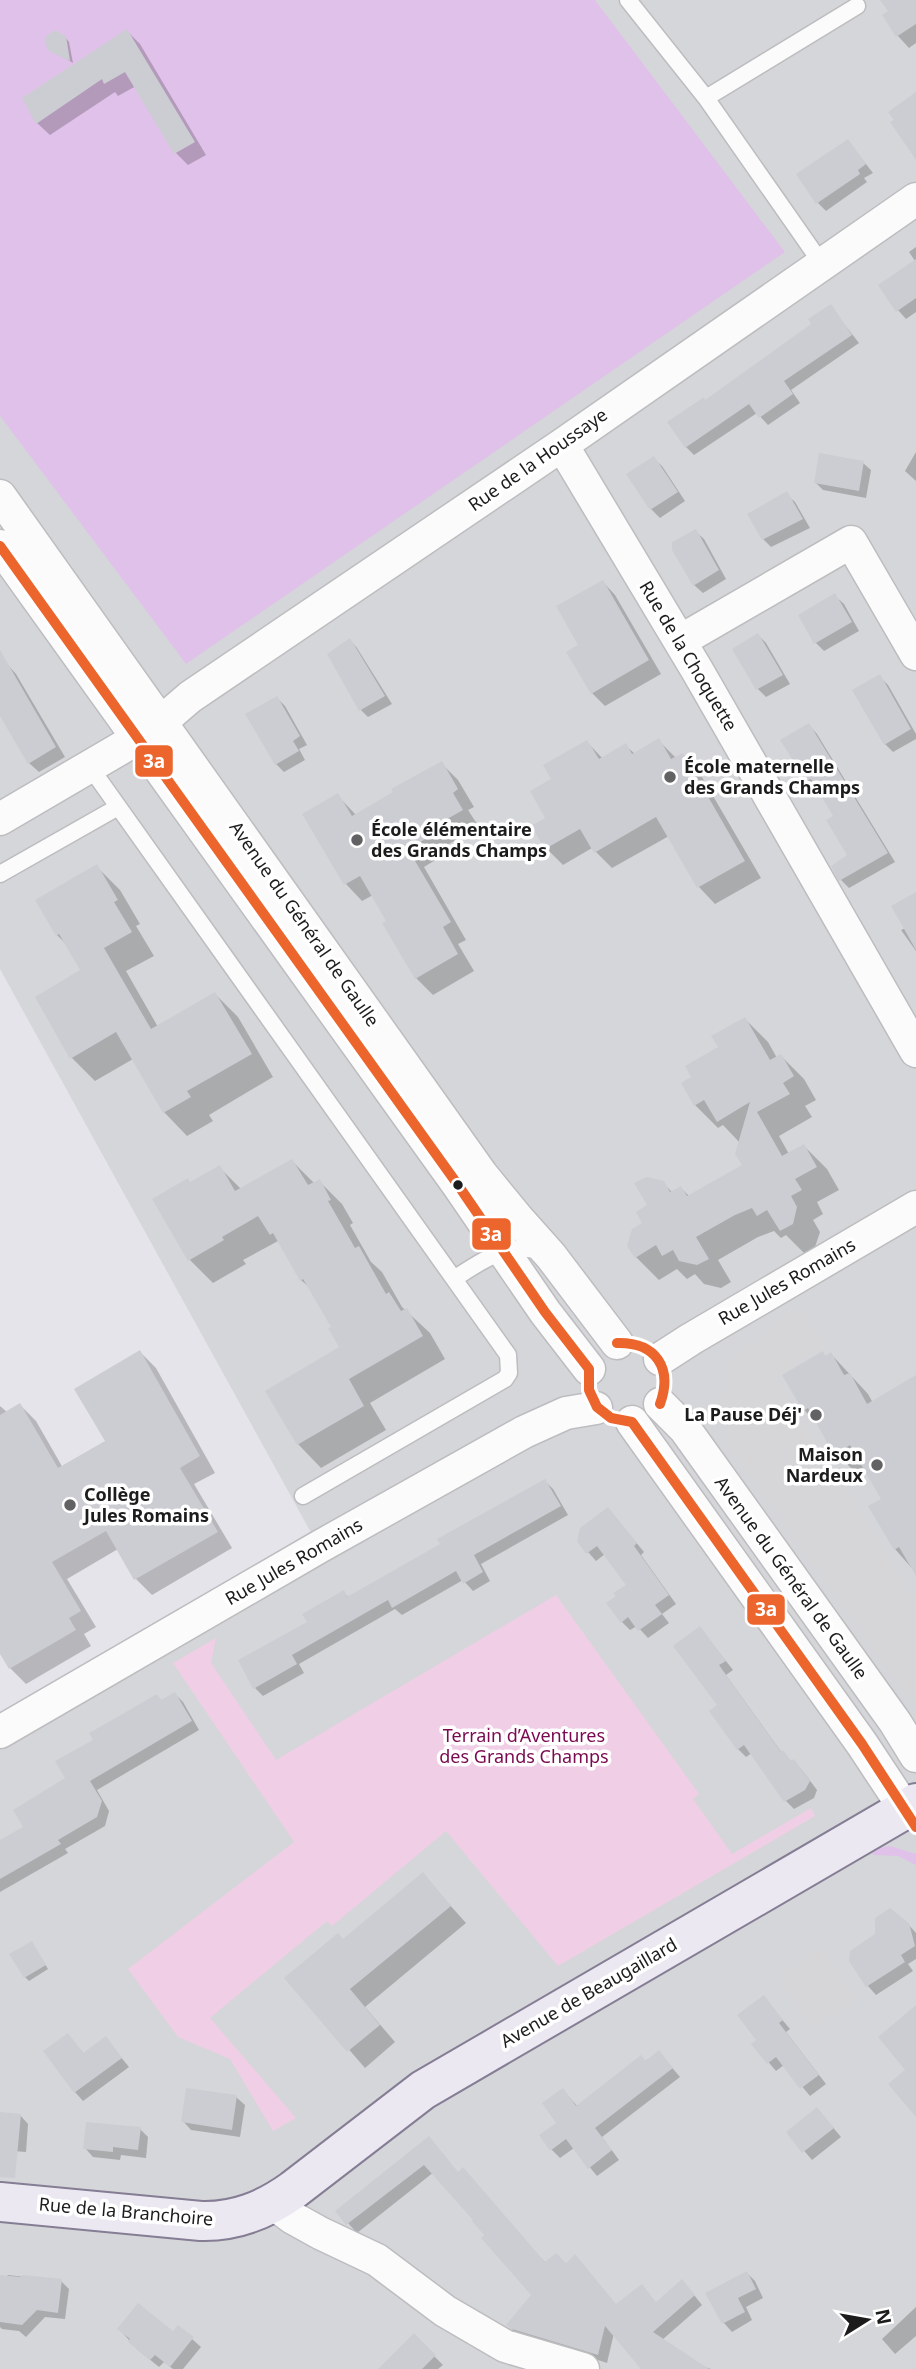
<svg xmlns="http://www.w3.org/2000/svg" width="916" height="2369" font-family="'Noto Sans',sans-serif">
	<style>
		.residential { fill: #d5d6d9 }
		.grass { fill: #e0c1e9 }
		.park { fill: #f0cee6 }
		.parking { fill: #d6d6d9 }
		.shadow { fill: #0003 }
		.building { fill: #cccdd3 }
		.lines { fill: none; stroke-linecap: round; stroke-linejoin: round }
		.lane-casing { stroke: #bdbdc0; stroke-width: 19 }
		.street-casing { stroke: #bdbdc0; stroke-width: 35 }
		.secondary-casing { stroke: #857d94; stroke-width: 42 }
		.lane { stroke: #fbfbfc; stroke-width: 16 }
		.street { stroke: #fbfbfc; stroke-width: 32 }
		.secondary { stroke: #ece8f2; stroke-width: 38 }
		.bus-1-casing { stroke: #fff; stroke-width: 16 }
		.bus-1 { stroke: #ec652c; stroke-width: 10 }
		.poi-dot { fill: #626264; stroke: #fff; stroke-width: 2.5 }
		.bus-dot { fill: #1c1c1c; stroke: #fff; stroke-width: 2.5 }
		.labels { text-anchor: middle; stroke-width: 7; stroke-linejoin: round; paint-order: stroke }
		.street-label { font-size: 18px; fill: #1c1c1c; stroke: #fff }
		.poi-label { font-size: 18px; font-weight: bold; fill: #1c1c1c; stroke: #fff; text-anchor: start }
		.park-label { font-size: 18px; fill: #790a4f; stroke: #fff }
		.line-badge { stroke: #fff; stroke-width: 2.5 }
		.badge-label { font-size: 19px; text-anchor: middle; font-weight: bold; fill: #fff }
	</style>
	<rect width="100%" height="100%" fill="#e4e4ea"/>
	<path class="residential" d="M0 0H916V2369H0V1732L319 1547 0 969Z"/>
	<path class="grass" d="M0 0H595L785 252 186 664 0 416Z
		M890 1846 916 1854V1865L898 1856 874 1855 869 1850Z"/>
	<path class="park" d="M556 1595 699 1794 693 1799 732 1854 811 1808 815 1816 558 1966 446 1831 332 1926 327 1921 210 2018 296 2118 273 2131 230 2059 178 2037 128 1969 294 1842 173 1663 216 1638 211 1663 276 1760Z"/>
	<path class="parking" d="M798 1306 825 1346 776 1378 916 1602V1701L910 1699 729 1446 719 1404 732 1360Z
		M823 1948 856 2001 812 2029 778 1975Z"/>
	<path class="shadow" d="M882 0H916V43L909 48 898 36 884 16 890 12Z
		M127 31 140 44 206 155 188 165 176 153 136 86 118 96 115 92 50 135 37 123Z
		M65 37 69 42 73 63 49 49Z
		M848 141 873 173 864 178 867 182 826 211 818 203Z
		M916 247V312L906 319 898 310 915 261 909 252Z
		M830 306 859 343 791 390 800 403 768 425 757 413 694 455 686 447 706 402 813 324Z
		M916 452V481L905 471Z
		M653 458 662 466 685 501 660 518 651 509 629 475Z
		M863 463 871 470 866 498 823 490 815 482Z
		M786 494 795 502 810 528 771 547 763 539Z
		M695 531 704 539 726 579 703 593 694 585Z
		M603 582 615 595 661 674 605 706 592 693 581 646Z
		M835 596 844 604 859 631 824 651 816 643Z
		M758 635 766 643 790 684 766 697 758 689Z
		M350 640 357 648 392 704 368 717 361 710Z
		M7 664 16 674 65 757 39 772 29 763 0 712V668Z
		M879 676 888 685 916 734V739L893 752 885 744Z
		M277 698 285 706 307 745 299 749 305 760 284 772 276 764Z
		M809 725 817 734 895 862 849 888 841 880 849 856 836 816 818 787 816 789 807 780Z
		M659 741 676 758 683 755 699 772 761 878 715 904 699 887 669 836 612 868 592 848 563 865 546 848 548 818 553 779 587 742 603 759 626 746 635 754Z
		M441 763 458 780 474 807 468 810 479 827 447 845 450 851 424 867 466 940 458 944 474 971 433 995 416 978 373 895 362 901 346 884 305 814 337 795 356 815Z
		M97 867 120 890 140 924 136 926 154 956 126 971 158 1027 215 994 238 1017 273 1077 209 1115 213 1121 187 1136 164 1112 133 1059 95 1081 72 1058 83 971 68 946 57 935Z
		M916 894V951L901 930 906 928Z
		M745 1019 768 1042 777 1058 781 1056 804 1079 816 1100 805 1106 812 1117 779 1136 789 1154 804 1146 827 1169 839 1190 817 1202 823 1214 813 1220 820 1232 815 1247 805 1254 786 1235 781 1238 774 1231 758 1237 718 1260 731 1282 721 1288 704 1284 695 1274 687 1279 677 1269 659 1280 636 1257 649 1206 663 1183 673 1193 681 1188 690 1197 745 1166 740 1143 723 1125 718 1128 695 1105 694 1077Z
		M292 1161 315 1184 319 1181 342 1204 353 1223 350 1225 371 1262 382 1272 402 1307 430 1333 445 1359 370 1403 386 1430 321 1468 298 1444 341 1348 333 1327 312 1290 301 1280 278 1241 243 1260 246 1264 213 1283 190 1260V1184L219 1167 242 1190Z
		M140 1352 156 1368 215 1473 194 1484 232 1548 152 1595 136 1579 118 1549 67 1579 96 1627 84 1634 91 1646 26 1684 10 1668 0 1650V1406L7 1412 20 1405 36 1421 63 1468 107 1442Z
		M823 1354 826 1357 831 1354 868 1394 873 1403 916 1377V1573L895 1549 883 1500 864 1467 855 1472 836 1453 820 1425 804 1410Z
		M545 1481 553 1489 568 1515 481 1564 490 1581 473 1591 463 1580 402 1615 395 1609 299 1664 304 1673 263 1696 255 1688 309 1622 344 1593 349 1598 442 1544Z
		M616 1518 644 1552 641 1555 676 1604 662 1614 669 1623 648 1638 637 1626 630 1630 622 1622 628 1585 605 1554 596 1561 588 1552Z
		M700 1628 733 1670 726 1675 782 1753 802 1770 817 1790 814 1798 794 1809 786 1801 752 1753 746 1757 738 1749 720 1705Z
		M175 1694 183 1702 199 1730 97 1790 109 1811 105 1826 65 1849 68 1853 0 1892V1842L25 1828 67 1779 95 1740 157 1696 162 1701Z
		M423 1875 466 1923 365 2007 395 2042 365 2068 287 1978 343 1941Z
		M908 1924 916 1933V1959L908 1964 913 1971 876 1995 868 1986 851 1961Z
		M32 1943 48 1969 29 1981 25 1977Z
		M763 1997 790 2029 786 2032 826 2084 810 2096 784 2065 776 2071 753 2044 758 2040Z
		M68 2035 84 2054 106 2039 129 2067 83 2101 75 2092Z
		M659 2052 680 2077 602 2137 619 2160 597 2176 574 2148 560 2158 552 2150 541 2136 559 2123 563 2090 578 2107Z
		M236 2097 245 2105 240 2137 191 2130 183 2121Z
		M0 2114 20 2115 28 2124 26 2152 0 2150Z
		M825 2118 841 2137 812 2160 788 2132Z
		M140 2129 148 2137 146 2158 121 2155 120 2160 93 2157 85 2148Z
		M429 2138 459 2174 546 2263 617 2306 657 2303 690 2290 702 2305 662 2340 702 2366 711 2369H644L614 2333 607 2363 516 2333 508 2325 533 2295 476 2220 434 2172 357 2233 337 2211Z
		M747 2273 755 2281 763 2298 746 2307 752 2320 732 2332 724 2323 708 2293Z
		M8 2275 61 2281 69 2289 65 2319 45 2317 26 2337 19 2331 2 2329 0 2327V2282Z
		M916 2307V2336L895 2354 882 2339Z
		M119 2329 173 2333 192 2339 201 2347 183 2369H173L164 2362 159 2367 138 2350Z
		M414 2336 443 2365 438 2369H380Z"/>
	<path class="building" d="M880 0H916V24L896 37 882 15 888 11Z
		M127 29 195 142 174 154 125 72 104 84 102 79 36 124 22 98Z
		M55 30 66 36 70 61 47 50 45 37Z
		M916 92V160L890 122 894 120 888 112Z
		M848 139 866 164 858 170 860 174 816 204 796 174Z
		M916 259V298L896 312 878 285Z
		M831 304 852 335 784 381 793 394 759 418 749 404 685 448 667 422 704 397 705 400 811 324 808 319Z
		M819 453 864 461 859 491 814 483Z
		M654 456 678 492 650 510 626 474Z
		M787 491 803 519 762 540 747 514Z
		M696 529 719 570 693 586 672 550V542Z
		M603 580 649 660 591 694 566 652 578 645 556 606Z
		M835 593 852 622 814 644 798 615Z
		M758 633 783 675 756 690 732 649Z
		M350 638 385 696 359 711 327 654Z
		M0 650 56 747 28 764 0 716Z
		M880 674 911 729 884 745 852 690Z
		M277 696 300 736 293 741 299 751 275 765 245 714Z
		M809 723 888 853 839 881 831 866 847 855 826 820 833 816 811 779 806 781 780 740Z
		M659 738 671 759 683 753 745 861 697 888 656 817 594 853 580 829 545 849 531 826 545 818 530 791 551 779 543 765 587 740 599 759 626 743 632 754Z
		M442 761 458 789 453 793 463 810 431 828 434 834 408 849 451 922 443 927 458 954 415 979 382 923 386 921 360 876 344 885 302 814 338 793 352 816 393 792 391 789Z
		M97 864 118 900 114 902 132 932 104 948 151 1029 215 992 252 1054 187 1091 191 1097 163 1113 116 1032 70 1059 35 997 80 970 59 934 56 936 35 900Z
		M916 892V950L891 906Z
		M745 1017 770 1060 781 1054 794 1076 783 1083 790 1094 757 1112 782 1156 804 1144 817 1167 795 1179 802 1190 791 1196 797 1207 793 1224 780 1231 767 1210 757 1216 752 1208 735 1215 696 1237 709 1259 697 1265 679 1261 673 1250 662 1256 656 1245 635 1258 627 1246 632 1229 642 1223 636 1212 647 1205 634 1183 647 1177 664 1181 670 1192 681 1186 687 1196 742 1165 735 1154 750 1102 717 1122 704 1100 694 1106 681 1083 691 1077 685 1066 718 1047 711 1036Z
		M292 1159 308 1185 320 1179 331 1200 328 1201 355 1248 359 1246 386 1294 389 1292 401 1311 407 1308 423 1336 349 1379 364 1406 297 1445 265 1391 339 1347 328 1328 331 1327 303 1279 300 1281 273 1233 270 1235 258 1216 222 1237 224 1240 188 1261 152 1199 188 1178 190 1182 220 1165 235 1191Z
		M140 1350 200 1456 180 1468 218 1532 134 1580 106 1531 52 1562 81 1611 69 1618 76 1630 9 1669 0 1654V1415L20 1403 58 1468 105 1441 74 1389Z
		M823 1351 825 1356 831 1352 844 1375 850 1373 867 1404 916 1375V1576L899 1547 894 1550 868 1506 881 1499 850 1445 834 1455 808 1408 803 1411 782 1375Z
		M545 1479 561 1506 474 1555 483 1572 463 1584 456 1571 392 1608 388 1600 292 1655 297 1664 253 1689 238 1660 307 1622 302 1614 344 1590 347 1597 440 1544 437 1539Z
		M608 1507 637 1543 634 1546 669 1595 655 1605 662 1614 638 1631 628 1617 621 1623 606 1603 616 1596 613 1593 626 1585 597 1546 586 1554 577 1541 580 1528Z
		M700 1626 726 1661 719 1665 781 1752 783 1750 791 1761 794 1759 810 1781 805 1790 784 1802 744 1745 737 1750 709 1711 717 1705 673 1646Z
		M175 1692 192 1721 90 1781 102 1801 97 1817 58 1840 61 1844 0 1879V1840L23 1827 13 1810 65 1778 55 1761 93 1740 89 1733 126 1712 157 1694 161 1700Z
		M423 1872 451 1906 350 1989 380 2025 347 2052 284 1978 338 1933 343 1939Z
		M890 1908 909 1923 915 1946 901 1955 905 1962 866 1987 849 1961 850 1951 875 1934V1918Z
		M32 1941 46 1965 24 1978 9 1954Z
		M764 1995 783 2020 779 2023 819 2075 800 2089 776 2057 767 2064 751 2044 756 2040 737 2015Z
		M916 2005V2117L888 2084 905 2070 878 2037Z
		M68 2033 83 2053 106 2036 122 2058 74 2093 43 2051Z
		M659 2050 673 2068 595 2128 612 2150 588 2169 566 2139 550 2151 539 2135 556 2123 542 2103 563 2088 576 2106 641 2055 646 2061Z
		M186 2088 237 2095 232 2130 181 2122Z
		M817 2107 834 2128 802 2153 786 2132Z
		M0 2112 21 2114 15 2178 0 2177Z
		M86 2122 141 2127 138 2150 113 2147V2152L83 2149Z
		M429 2136 458 2172 463 2167 545 2262 556 2253 566 2263 575 2254 616 2304 642 2284 656 2302 682 2279 695 2295 653 2332 709 2369H641L605 2326 598 2355 512 2329 506 2325 531 2295 481 2238 484 2235 472 2221 473 2220 424 2165 346 2225 335 2211Z
		M747 2271 756 2289 738 2298 745 2312 722 2324 705 2293Z
		M0 2275 20 2277 23 2275 62 2279 58 2313 37 2310 22 2325 0 2322Z
		M138 2303 173 2331 178 2325 194 2337 170 2367 155 2355 150 2360 128 2342 130 2339 117 2329Z
		M414 2333 436 2355 422 2369H378Z"/>
	<g class="lines">
		<g class="lane-casing">
			<path id="lane" d="M628 0 706 98 822 264
				M706 98 857 6
				M90 767 508 1355 509 1373 505 1379 303 1496
				M0 874 118 807
				M454 1279C479 1262 512 1239 544 1253"/>
		</g>
		<g class="street-casing">
			<path id="street" d="M562 445 697 670 916 1051
				M0 496 482 1175 518 1219 551 1256 617 1343
				M0 546 458 1185 545 1312 589 1369
				M680 641 851 542 916 654
				M0 819 128 744 161 722 190 697 562 445 916 199
				M660 1359 691 1339 916 1207
				M660 1404 685 1429 895 1722 916 1756
				M632 1422 862 1744 905 1809
				M0 1732 319 1547 524 1432 566 1413 596 1408
				M274 2204 293 2218 320 2233 377 2260 445 2311 505 2346 583 2369"/>
		</g>
		<g class="secondary-casing">
			<path id="secondary" d="M0 2202 201 2221C236 2222 265 2210 293 2190L423 2090 916 1803"/>
		</g>
		<use href="#lane" class="lane"/>
		<use href="#street" class="street"/>
		<use href="#secondary" class="secondary"/>
		<g class="bus-1-casing">
			<path id="bus-1" d="M0 546 458 1185 545 1312 589 1369V1390L597 1407 611 1418 632 1422 862 1744 916 1827
				M617 1343C656 1342 673 1368 660 1404"/>
		</g>
		<use href="#bus-1" class="bus-1"/>
	</g>
	<g class="poi-dot">
		<circle cx="670" cy="777" r="7"/>
		<circle cx="357" cy="840" r="7"/>
		<circle cx="816" cy="1415" r="7"/>
		<circle cx="877" cy="1465" r="7"/>
		<circle cx="70" cy="1505" r="7"/>
	</g>
	<circle class="bus-dot" cx="458" cy="1185" r="6"/>
	<g class="labels">
		<g class="street-label">
			<text transform="translate(538 460) rotate(-35)" y="6">Rue de la Houssaye</text>
			<text transform="translate(688 656) rotate(59)" y="6">Rue de la Choquette</text>
			<text transform="translate(304 924) rotate(55)" y="6">Avenue du Général de Gaulle</text>
			<text transform="translate(787 1282) rotate(-30)" y="6">Rue Jules Romains</text>
			<text transform="translate(294 1562) rotate(-30)" y="6">Rue Jules Romains</text>
			<text transform="translate(791 1578) rotate(54)" y="6">Avenue du Général de Gaulle</text>
			<text transform="translate(589 1993) rotate(-30)" y="6">Avenue de Beaugaillard</text>
			<text transform="translate(126 2212) rotate(5)" y="6">Rue de la Branchoire</text>
		</g>
		<g class="poi-label">
			<text x="684" y="773">École maternelle<tspan x="684" dy="21">des Grands Champs</tspan></text>
			<text x="371" y="836">École élémentaire<tspan x="371" dy="21">des Grands Champs</tspan></text>
			<text x="802" y="1421" text-anchor="end">La Pause Déj'</text>
			<text x="863" y="1461" text-anchor="end">Maison<tspan x="863" dy="21">Nardeux</tspan></text>
			<text x="84" y="1501">Collège<tspan x="84" dy="21">Jules Romains</tspan></text>
		</g>
		<g class="park-label">
			<text x="524" y="1742">Terrain d’Aventures<tspan x="524" dy="21">des Grands Champs</tspan></text>
		</g>
	</g>
	<g class="line-badge">
		<rect x="134" y="744" width="40" height="34" rx="7" fill="#ec652c"/>
		<rect x="471" y="1217" width="41" height="34" rx="7" fill="#ec652c"/>
		<rect x="746" y="1593" width="40" height="33" rx="7" fill="#ec652c"/>
	</g>
	<g class="badge-label">
		<text x="154" y="768">3a</text>
		<text x="491" y="1241">3a</text>
		<text x="766" y="1616">3a</text>
	</g>
	<g transform="translate(867 2320) rotate(79)" stroke="#ffffff" stroke-width="5" paint-order="stroke">
	<path d="M0-5L12 26L0 18L-12 26Z" fill="#1c1c1c"/>
	<text y="-10" font-size="19" font-weight="bold" text-anchor="middle" fill="#1c1c1c">N</text>
	</g>
</svg>
